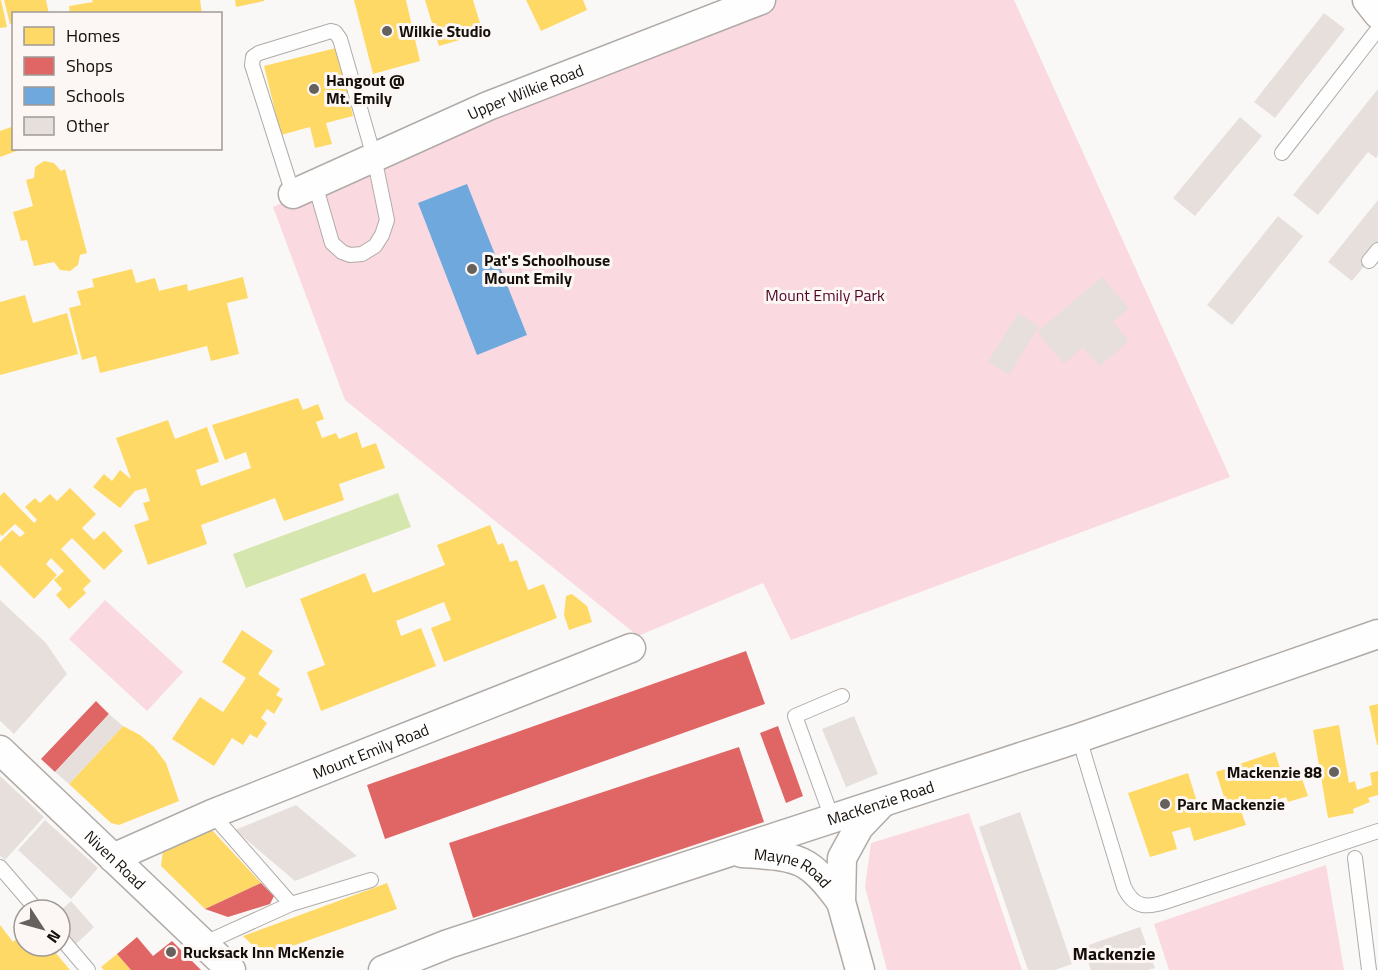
<svg xmlns="http://www.w3.org/2000/svg" width="1378" height="970" font-family="'Titillium Web',sans-serif">
	<style>
		.green { fill: #fad9e1 }
		.water { fill: #d6e6af }
		.homes { fill: #ffd966 }
		.shops { fill: #e06666 }
		.schools { fill: #6fa8dc }
		.building { fill: #e7dfdc }
		.lines { fill: none; stroke-linecap: round; stroke-linejoin: round }
		.service-casing { stroke: #b0aba7; stroke-width: 16 }
		.minor-casing { stroke: #b0aba7; stroke-width: 31 }
		.service { stroke: #fefefe; stroke-width: 14 }
		.minor { stroke: #fefefe; stroke-width: 28 }
		.poi-dot { fill: #66615c; stroke: #fcf7f4; stroke-width: 2 }
		.labels { text-anchor: middle; stroke-width: 6; stroke-linejoin: round; paint-order: stroke }
		.poi-label { font-size: 16px; font-weight: bold; fill: #160f09; stroke: #fcf7f4; text-anchor: start }
		.street-label { font-size: 16px; fill: #160f09; stroke: #fcf7f4 }
		.park-label { font-size: 16px; fill: #500528; stroke: #fcf7f4 }
		.neighbourhood-label { font-size: 18px; font-weight: bold; fill: #160f09; stroke: #fcf7f4 }
	</style>
	<rect width="100%" height="100%" fill="#faf8f6"/>
	<path class="green" d="M771 0H1014L1230 477 791 640 763 583 638 636 345 400 273 207 458 122Z
		M105 600 183 672 147 711 69 639Z
		M969 813 1022 970H887L865 887 871 843Z
		M1326 865 1344 970H1169L1154 924Z"/>
	<path class="water" d="M398 493 411 527 246 588 233 554Z"/>
	<path class="homes" d="M1 0 7 27 0 28V1Z
		M4 0H46L49 14H14V23L10 24Z
		M92 0H200L202 14H70L69 6 93 2Z
		M235 0H264V1L236 7Z
		M354 0H406L420 61 373 74Z
		M425 0H473L483 33 439 46Z
		M526 0H583L587 10 541 31Z
		M336 48 353 116 326 123 332 144 315 148 310 127 281 135 264 66Z
		M14 126V148L22 149 0 157V131Z
		M44 161 54 163 61 171 65 169 87 253 80 255 78 265 70 271 60 270 54 262 34 266 27 240 21 241 13 212 33 206 26 180 34 178 35 167Z
		M132 269 136 283 155 278 159 291 187 284 188 291 243 277 248 298 227 303 239 354 211 361 207 346 100 373 96 356 82 360 69 308 81 305 77 291 94 287 92 279Z
		M25 295 33 323 67 313 78 354 0 375V302Z
		M298 398 303 410 318 404 324 419 316 422 322 438 336 433 339 439 357 432 362 448 376 443 385 468 339 484 344 500 284 521 275 498 201 525 207 544 148 565 134 525 149 520 143 503 150 501 146 488 135 491 120 508 93 487 104 474 112 481 120 470 131 479 116 438 168 420 175 439 207 427 219 462 196 470 201 486 251 468 246 452 225 460 212 425Z
		M70 488 96 514 82 528 94 540 104 531 123 551 104 570 72 538 61 549 91 581 83 589 86 593 69 609 56 595 62 589 54 580 64 571 51 558 46 564 57 575 34 599 0 565V542L12 530 20 537 25 533 15 524 2 536 0 534V496L4 492 34 523 37 520 25 507 35 498 40 503 50 494 57 501Z
		M490 525 498 545 503 543 510 562 517 560 528 590 544 584 557 618 444 662 431 628 451 620 444 602 396 621 401 636 421 628 436 666 321 711 307 672 325 665 300 599 365 573 373 593 445 565 437 545Z
		M572 594 587 606 592 622 569 630 564 615 566 596Z
		M242 630 273 651 258 674 280 689 276 695 283 699 274 714 267 709 261 718 267 723 257 738 250 734 243 745 232 738 214 766 172 739 200 697 223 712 246 678 222 662Z
		M1378 704V745H1377L1369 706Z
		M1339 725 1349 783 1355 781 1357 790 1372 785 1370 773 1378 771V795L1368 798 1370 802 1353 809 1354 813 1328 818 1313 730Z
		M123 726 140 735 154 747 166 763 179 801 119 825 111 823 69 784Z
		M1275 752 1283 778 1300 773 1308 796 1288 802 1286 797 1241 811 1246 825 1194 841 1190 827 1172 832 1177 849 1150 857 1128 793 1188 773 1198 805 1224 797 1216 772Z
		M211 829 261 883 205 909 161 866 163 850Z
		M387 883 397 909 264 956 243 936Z
		M0 925 13 942 23 933 24 946H32L38 955 50 946 70 970H0Z
		M117 954 131 970H104L101 967Z"/>
	<path class="shops" d="M746 651 765 704 385 839 367 785Z
		M96 701 109 714 55 772 41 759Z
		M778 726 803 796 786 803 760 733Z
		M739 747 764 822 473 918 449 843Z
		M261 883 274 896 270 904 228 917 205 909Z
		M137 937 153 956 172 941 201 970H131L117 954Z"/>
	<path class="schools" d="M467 184 527 335 477 355 418 203Z"/>
	<path class="building" d="M1324 13 1345 29 1275 118 1254 102Z
		M1378 89V155L1376 158 1368 152 1318 215 1293 195Z
		M1240 117 1262 136 1195 216 1173 198Z
		M1378 200V249L1352 281 1328 262Z
		M1278 216 1303 236 1232 325 1207 305Z
		M1102 277 1129 308 1113 322 1129 341 1100 366 1083 347 1064 364 1037 332Z
		M1018 313 1039 326 1009 375 988 362Z
		M0 600 46 643 67 674 14 734 0 721Z
		M109 714 123 726 69 784 55 772Z
		M854 716 878 774 846 787 822 729Z
		M0 776 44 817 5 860 0 856Z
		M296 805 357 856 295 881 235 830Z
		M1020 812 1072 964 1055 970H1028L979 827Z
		M45 820 98 868 71 899 18 850Z
		M71 901 94 927 74 946 60 930V911Z
		M1140 927 1155 968 1148 970H1091L1083 947Z"/>
	<g class="lines">
		<g class="service-casing">
			<path id="service" d="M1282 153 1378 29
				M293 194 252 65 253 57 259 53 331 31 335 32 340 39 374 157 387 220 382 235 375 246 362 254 350 255 342 252 332 243 315 184
				M1369 261 1378 250
				M1079 738 1124 887C1134 909 1148 908 1168 901L1378 831
				M212 814 291 904
				M832 818 795 716 842 696
				M1355 858 1369 970
				M0 867 37 910
				M60 937 88 970
				M205 943 291 904 371 880"/>
		</g>
		<g class="minor-casing">
			<g id="minor">
				<path d="M1367 0 1378 14"/>
				<path id="s1" d="M293 194 488 106 761 0"/>
				<path id="s2" d="M0 750 231 970"/>
				<path id="s3" d="M742 853C797 857 807 855 841 902"/>
				<path id="s4" d="M113 858 212 814 631 648"/>
				<path id="s5" d="M383 970 448 944 1079 738 1378 634"/>
				<path d="M860 970 841 902 842 858 859 827 882 803"/>
			</g>
		</g>
		<use href="#service" class="service"/>
		<use href="#minor" class="minor"/>
	</g>
	<g class="poi-dot">
		<circle cx="387" cy="31" r="6"/>
		<circle cx="314" cy="89" r="6"/>
		<circle cx="472" cy="269" r="6"/>
		<circle cx="1334" cy="772" r="6"/>
		<circle cx="1165" cy="804" r="6"/>
		<circle cx="171" cy="952" r="6"/>
	</g>
	<g class="labels">
		<g class="poi-label">
			<text x="399" y="37">Wilkie Studio</text>
			<text x="326" y="86">Hangout @<tspan x="326" dy="18">Mt. Emily</tspan></text>
			<text x="484" y="266">Pat's Schoolhouse<tspan x="484" dy="18">Mount Emily</tspan></text>
			<text x="1322" y="778" text-anchor="end">Mackenzie 88</text>
			<text x="1177" y="810">Parc Mackenzie</text>
			<text x="183" y="958">Rucksack Inn McKenzie</text>
		</g>
		<g class="street-label">
			<text dy="6" stroke="none"><textPath href="#s1" startOffset="254">Upper Wilkie Road</textPath></text>
			<text dy="6" stroke="none"><textPath href="#s4" startOffset="279">Mount Emily Road</textPath></text>
			<text dy="6" stroke="none"><textPath href="#s5" startOffset="525">MacKenzie Road</textPath></text>
			<text dy="6" stroke="none"><textPath href="#s2" startOffset="159">Niven Road</textPath></text>
			<text dy="6" stroke="none"><textPath href="#s3" startOffset="54">Mayne Road</textPath></text>
		</g>
		<g class="park-label">
			<text x="825" y="301">Mount Emily Park</text>
		</g>
		<g class="neighbourhood-label">
			<text x="1114" y="960">Mackenzie</text>
		</g>
	</g>
	<rect x="12" y="12" width="210" height="138" fill="#fcf7f4" stroke="#a09a96" stroke-width="1.5"/>
	<rect x="24" y="27" width="30" height="18" fill="#ffd966" stroke="#a09a96" stroke-width="1.5"/>
	<text x="66" y="42" font-size="18" fill="#160f09">Homes</text>
	<rect x="24" y="57" width="30" height="18" fill="#e06666" stroke="#a09a96" stroke-width="1.5"/>
	<text x="66" y="72" font-size="18" fill="#160f09">Shops</text>
	<rect x="24" y="87" width="30" height="18" fill="#6fa8dc" stroke="#a09a96" stroke-width="1.5"/>
	<text x="66" y="102" font-size="18" fill="#160f09">Schools</text>
	<rect x="24" y="117" width="30" height="18" fill="#e7dfdc" stroke="#a09a96" stroke-width="1.5"/>
	<text x="66" y="132" font-size="18" fill="#160f09">Other</text>
	<g transform="translate(42 928) rotate(126)"><circle r="28" fill="#fcf7f4" stroke="#a09a96" stroke-width="1.5"/>
	<path d="M0-4.5L10 22L0 15L-10 22Z" fill="#66615c"/>
	<text y="-9" font-size="16" font-weight="bold" text-anchor="middle" fill="#160f09">N</text>
	</g>
</svg>
